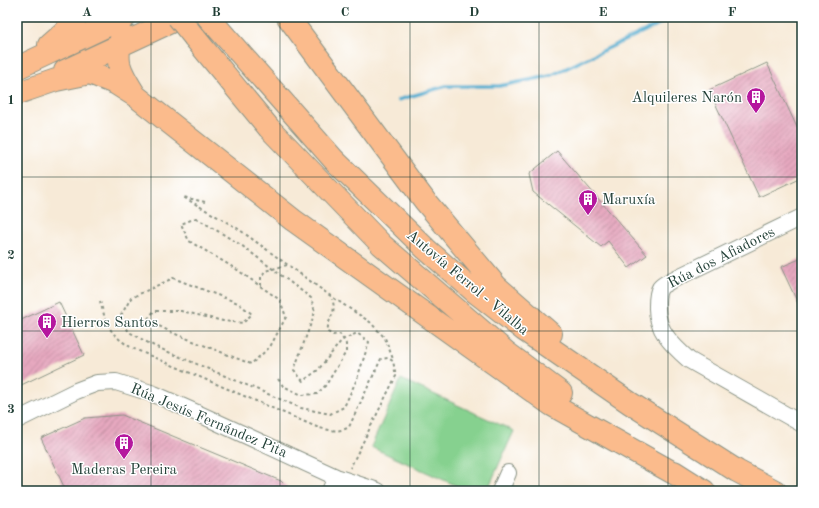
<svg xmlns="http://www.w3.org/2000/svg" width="819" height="508" font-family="'Old Standard TT',serif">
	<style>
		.pitch { fill: #86d18f; stroke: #528762 }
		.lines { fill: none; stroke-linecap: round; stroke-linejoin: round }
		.stream { stroke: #51accf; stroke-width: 3.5 }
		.building { fill: url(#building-hatch) }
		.minor-casing { stroke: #8b9486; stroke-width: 18 }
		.highway-casing { stroke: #8b9486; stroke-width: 24 }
		.path { stroke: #8b9486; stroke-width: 2; stroke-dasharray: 3 3; stroke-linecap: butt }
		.minor { stroke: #fff; stroke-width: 16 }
		.highway { stroke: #fbbb8c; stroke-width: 22 }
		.highway-bridge-casing { stroke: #8b9486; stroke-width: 24; stroke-linecap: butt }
		.highway-bridge { stroke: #fbbb8c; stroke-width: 22 }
		.grid { fill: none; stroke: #1f3d34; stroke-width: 1; stroke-opacity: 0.55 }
		.labels { text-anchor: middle; stroke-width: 3; stroke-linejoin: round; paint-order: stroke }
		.poi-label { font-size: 15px; fill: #1f3d34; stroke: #fff; text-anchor: start }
		.street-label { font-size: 15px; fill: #1f3d34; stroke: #fff }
		.neatline { fill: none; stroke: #1f3d34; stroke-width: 1.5 }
		.grid-label { font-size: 13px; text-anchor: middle; font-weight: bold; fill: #1f3d34 }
	</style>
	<defs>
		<pattern id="building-hatch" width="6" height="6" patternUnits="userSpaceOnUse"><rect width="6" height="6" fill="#e6a8bf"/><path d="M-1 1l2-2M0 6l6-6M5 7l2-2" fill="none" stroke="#ba8a9c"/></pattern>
	</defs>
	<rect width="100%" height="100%" fill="#fff"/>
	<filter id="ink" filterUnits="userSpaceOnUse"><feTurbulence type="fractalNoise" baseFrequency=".025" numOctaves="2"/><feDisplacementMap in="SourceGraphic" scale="8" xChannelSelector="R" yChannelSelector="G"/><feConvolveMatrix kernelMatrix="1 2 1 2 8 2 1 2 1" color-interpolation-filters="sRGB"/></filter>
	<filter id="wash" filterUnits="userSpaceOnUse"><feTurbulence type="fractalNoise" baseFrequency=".012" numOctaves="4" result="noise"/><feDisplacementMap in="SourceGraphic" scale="16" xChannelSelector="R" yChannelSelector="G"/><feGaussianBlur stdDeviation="0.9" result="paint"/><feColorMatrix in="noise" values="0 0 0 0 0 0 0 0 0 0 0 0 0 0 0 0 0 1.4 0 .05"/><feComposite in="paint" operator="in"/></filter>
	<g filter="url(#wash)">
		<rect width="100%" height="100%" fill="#f7ead7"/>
		<path class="pitch" d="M401 379 514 431 487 491H468L371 447Z"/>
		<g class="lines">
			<path class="stream" d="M398 100 446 86H499L550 76 674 17"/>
		</g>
		<g id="blocks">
			<path class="building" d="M767 63 802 138V177L759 197 709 90Z
				M557 151 647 255 629 268 608 241 601 247 533 192 529 174Z
				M802 258V312L781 267Z
				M59 302 84 355 17 387V322Z
				M122 415 281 481 291 491H66L41 438 85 418Z"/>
		</g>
	</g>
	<g filter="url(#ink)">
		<use href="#blocks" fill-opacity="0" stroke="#8b9486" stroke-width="1"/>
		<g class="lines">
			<g class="minor-casing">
				<path id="minor" d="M802 217 670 281C667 283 662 285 660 288 657 293 657 301 657 306 656 330 672 345 689 360L802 424
					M17 420 76 391 97 383 116 382 154 394 197 413 336 477 378 491
					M330 491 336 477
					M500 491 508 473"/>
			</g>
			<g class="highway-casing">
				<path id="highway" d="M208 17 335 161 426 249 474 291 524 330 630 403 737 471 775 491
					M288 17 425 201 496 286 551 334
					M122 35C114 63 120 71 135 95
					M194 37 269 128 382 245 506 352 561 393
					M49 45 73 24 75 17
					M17 68 125 17
					M65 71 181 17
					M18 93 56 80 90 73 115 83 137 97 293 220 552 405 686 480
					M674 472 704 491"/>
			</g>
			<path class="path" d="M205 202 183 197 237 228 332 297 370 322 385 338 393 359
				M196 218 241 245 311 298 315 312 294 370 303 381 318 370 342 340 357 333 369 342 357 379 344 407 330 414 301 408 154 346 129 332 120 317 131 298 173 278 238 303 252 314 243 323 223 321 181 311H154L147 320 173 333 251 364 270 347 286 317 280 300 236 269 189 241 181 224Z
				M261 286V277L265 271 287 265
				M100 301C107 326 109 334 132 348L319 428C330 430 339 433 349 427L381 359 388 358 393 361 396 376 350 468
				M278 379 283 386 302 395 317 394 326 385 346 352V344L340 334 333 335 328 332C326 319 338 314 332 299"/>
			<use href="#minor" class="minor"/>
			<use href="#highway" class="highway"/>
			<g class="highway-bridge-casing">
				<path id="highway-bridge" d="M178 17 194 37"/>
			</g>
			<use href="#highway-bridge" class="highway-bridge"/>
		</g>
	</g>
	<path class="grid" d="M151 17V491M280 17V491M410 17V491M539 17V491M668 17V491M17 177H802M17 331H802"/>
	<defs>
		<g id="building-pin" transform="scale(1)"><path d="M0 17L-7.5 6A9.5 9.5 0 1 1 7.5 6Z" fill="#b5179e" stroke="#fff"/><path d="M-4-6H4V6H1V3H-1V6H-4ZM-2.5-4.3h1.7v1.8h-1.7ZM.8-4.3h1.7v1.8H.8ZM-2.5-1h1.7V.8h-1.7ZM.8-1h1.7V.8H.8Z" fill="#fff"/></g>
	</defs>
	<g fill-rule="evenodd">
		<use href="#building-pin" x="756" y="97"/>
		<use href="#building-pin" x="588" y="199"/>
		<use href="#building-pin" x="47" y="322"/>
		<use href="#building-pin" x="124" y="443"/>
	</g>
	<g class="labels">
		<g class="poi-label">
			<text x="742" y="102" text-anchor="end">Alquileres Narón</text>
			<text x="602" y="204">Maruxía</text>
			<text x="61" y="327">Hierros Santos</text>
			<text x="124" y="474" text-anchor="middle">Maderas Pereira</text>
		</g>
		<g class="street-label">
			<text transform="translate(721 257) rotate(-27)" y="5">Rúa dos Afiadores</text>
			<text transform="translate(468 282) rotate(40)" y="5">Autovía Ferrol - Vilalba</text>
			<text transform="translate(209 420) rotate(23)" y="5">Rúa Jesús Fernández Pita</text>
		</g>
	</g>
	<rect width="819" height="508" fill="none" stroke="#fff" stroke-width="44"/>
	<rect x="22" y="22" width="775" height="464" class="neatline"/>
	<g class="grid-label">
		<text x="87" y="16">A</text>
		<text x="216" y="16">B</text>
		<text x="345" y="16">C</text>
		<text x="474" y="16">D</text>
		<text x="603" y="16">E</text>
		<text x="732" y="16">F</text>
		<text x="11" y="104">1</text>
		<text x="11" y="259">2</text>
		<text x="11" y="413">3</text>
	</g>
</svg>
